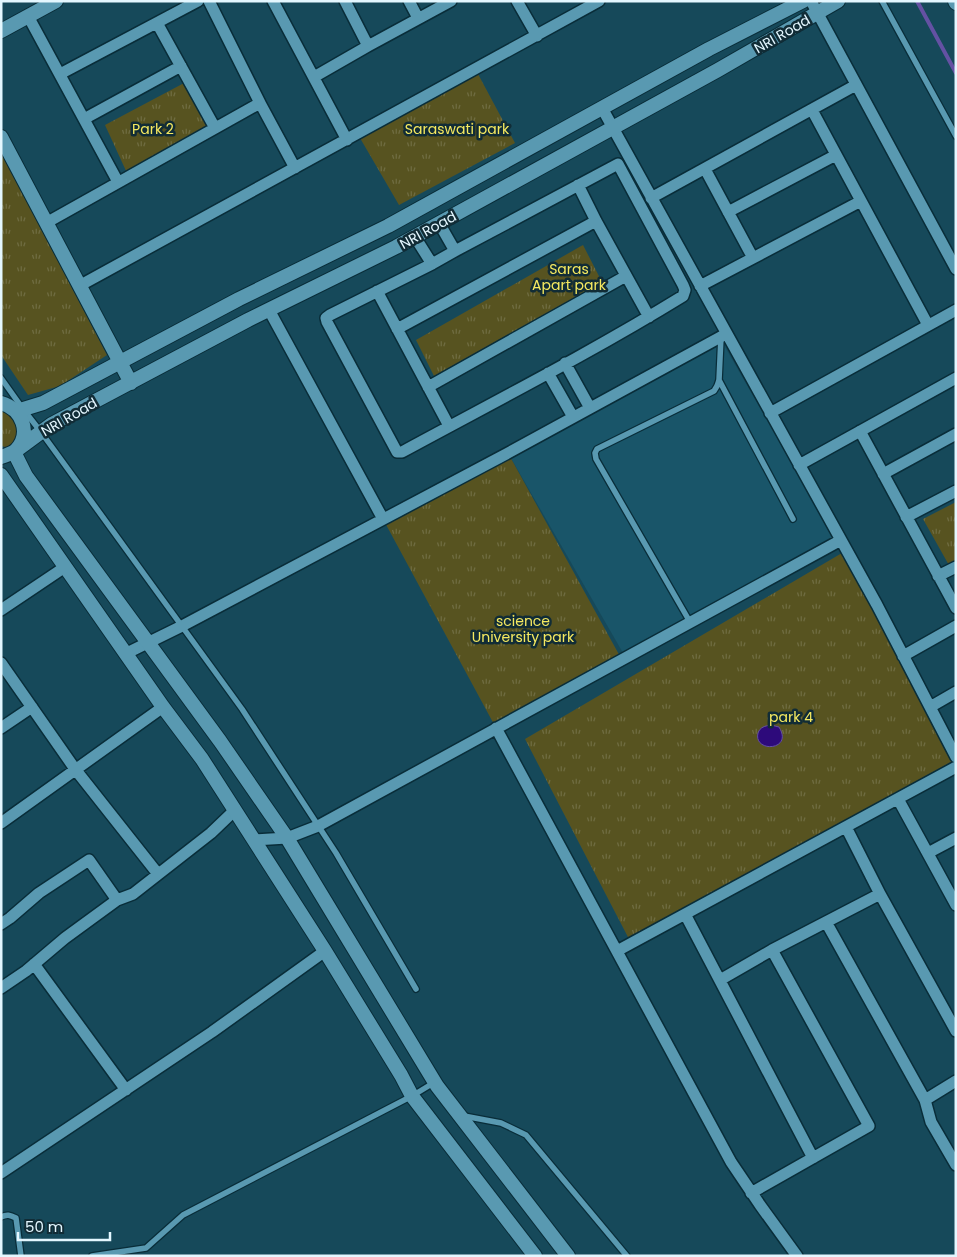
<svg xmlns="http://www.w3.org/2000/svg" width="957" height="1257" font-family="Poppins,sans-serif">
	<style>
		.built { fill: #195569 }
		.park { fill: url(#park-tufts) }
		.water { fill: #2d0a7b; stroke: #6451a3 }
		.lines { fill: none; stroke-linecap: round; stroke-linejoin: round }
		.stream { stroke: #6451a3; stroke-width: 4 }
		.service-casing { stroke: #092d39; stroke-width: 8 }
		.minor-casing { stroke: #092d39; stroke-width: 14 }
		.tertiary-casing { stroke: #092d39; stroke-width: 16 }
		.service { stroke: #5999b1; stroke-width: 5.5 }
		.minor { stroke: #5999b1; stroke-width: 11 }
		.tertiary { stroke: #5999b1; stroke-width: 14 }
		.labels { text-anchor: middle; stroke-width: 5; stroke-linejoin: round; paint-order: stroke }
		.street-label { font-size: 14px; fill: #e4f7ff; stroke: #112c36 }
		.park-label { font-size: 14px; fill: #f5e960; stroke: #112c36 }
	</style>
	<defs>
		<pattern id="park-tufts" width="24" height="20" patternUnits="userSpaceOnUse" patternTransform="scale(1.25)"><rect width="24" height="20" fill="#575320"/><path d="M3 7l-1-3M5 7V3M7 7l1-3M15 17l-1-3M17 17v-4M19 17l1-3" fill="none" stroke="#6f6c41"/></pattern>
	</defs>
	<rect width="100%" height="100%" fill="#16495a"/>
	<path class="built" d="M721 340 834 537 623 653 508 453Z"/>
	<path class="park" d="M478 74 515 143 399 205 360 138Z
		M186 82 213 125 127 173 105 125Z
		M1 153 107 355 60 386 28 395 1 355Z
		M583 245 602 282 434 376 416 340Z
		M1 412H7L15 417 21 438 10 448 1 446Z
		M508 453 622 660 496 728 383 519Z
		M956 502V564L950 567 923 519Z
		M842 553 953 761 629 939 525 739Z"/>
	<path class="water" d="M771 725 779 727C794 751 753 753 758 733 760 727 765 726 771 725Z"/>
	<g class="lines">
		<path class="stream" d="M917 1 956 73"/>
		<g class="service-casing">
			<path id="service" d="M882 1 956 136
				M1 378 23 409 41 432 242 709 336 853 416 989
				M719 380 793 519
				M690 622 596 459 595 453 597 449 714 391 717 386 719 380 721 337
				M464 1116 501 1123 526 1135 627 1256
				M1 1217C7 1214 10 1215 16 1218L21 1256
				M92 1256 146 1248 183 1215 412 1096 435 1082"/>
		</g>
		<g class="minor-casing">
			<path id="minor" d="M209 1 260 103
				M273 1 347 140
				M409 1 418 18
				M517 1 537 36
				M811 1 956 269
				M28 16 118 182
				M157 23 215 128
				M368 46 451 1
				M60 74 198 1
				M314 77 368 46 345 1
				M602 108 877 605 956 757
				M812 110 928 325
				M84 119 181 66
				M705 169 753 258
				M578 185 596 221 649 317
				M651 198 856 85
				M728 212 836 155
				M46 223 260 103 295 168
				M415 237 432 264 330 315 326 318 327 322 397 452H402C496 401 592 352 683 296L685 290 683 285 618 164 455 251 439 223
				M432 264 455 251
				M79 286 599 1
				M700 286 861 201
				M377 291 449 426
				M269 310 383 519
				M397 329 596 221
				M565 363 590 408
				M548 373 573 417
				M428 387 626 276
				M770 413 956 310
				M860 431 956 608
				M799 465 956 378
				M883 474 956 434
				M906 517 956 491
				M938 576 956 567
				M1 610 65 567
				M125 654 182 626 508 453 726 334
				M903 656 956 626
				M1 663 75 769 158 874
				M930 707 956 692
				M1 728 32 707
				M496 728 731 1162 760 1205 797 1256
				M898 799 956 905
				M1 823 163 707
				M254 840 287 838 318 826 841 540
				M928 853 956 838
				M880 894 956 1031
				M685 914 813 1158
				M826 922 925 1100 956 1081
				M1 924 10 918 39 893 89 860 117 900
				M772 950 880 894 846 827
				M617 951 956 767
				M34 964 126 1090
				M720 980 772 950 869 1126 751 1193
				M1 988 26 971 65 938 117 900 133 894 211 833 235 810
				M925 1100 931 1122 956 1165
				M1 1173 212 1032 325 951"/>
		</g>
		<g class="tertiary-casing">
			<path id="tertiary" d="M955 1 956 3
				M1 31 56 1
				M1 137 131 383
				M1 403C22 409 32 433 16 450 12 454 6 455 1 457
				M17 411 43 403 239 299 388 226 709 49 803 1
				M14 452 26 476 220 741 287 838 437 1086 568 1256
				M14 452 52 424 248 320 396 247 718 70 838 1
				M1 475 163 707 202 759 325 951 401 1075 412 1096 535 1256"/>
		</g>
		<use href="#service" class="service"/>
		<use href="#minor" class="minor"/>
		<use href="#tertiary" class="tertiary"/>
	</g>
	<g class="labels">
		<g class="street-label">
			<text transform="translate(782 34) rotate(-30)" y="5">NRI Road</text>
			<text transform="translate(428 230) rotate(-29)" y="5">NRI Road</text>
			<text transform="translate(69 417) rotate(-30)" y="5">NRI Road</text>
		</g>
		<g class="park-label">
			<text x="153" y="134">Park 2</text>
			<text x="457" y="134">Saraswati park</text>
			<text x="569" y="274">Saras<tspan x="569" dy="16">Apart park</tspan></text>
			<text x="523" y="626">science<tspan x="523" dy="16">University park</tspan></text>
			<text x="791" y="722">park 4</text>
		</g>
	</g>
	<rect width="957" height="1257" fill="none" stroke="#e4f7ff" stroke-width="5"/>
	<path d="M18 1232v8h92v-8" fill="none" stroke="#e4f7ff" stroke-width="2.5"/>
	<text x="25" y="1232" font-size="15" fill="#e4f7ff" stroke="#112c36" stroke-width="4" paint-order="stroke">50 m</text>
</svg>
